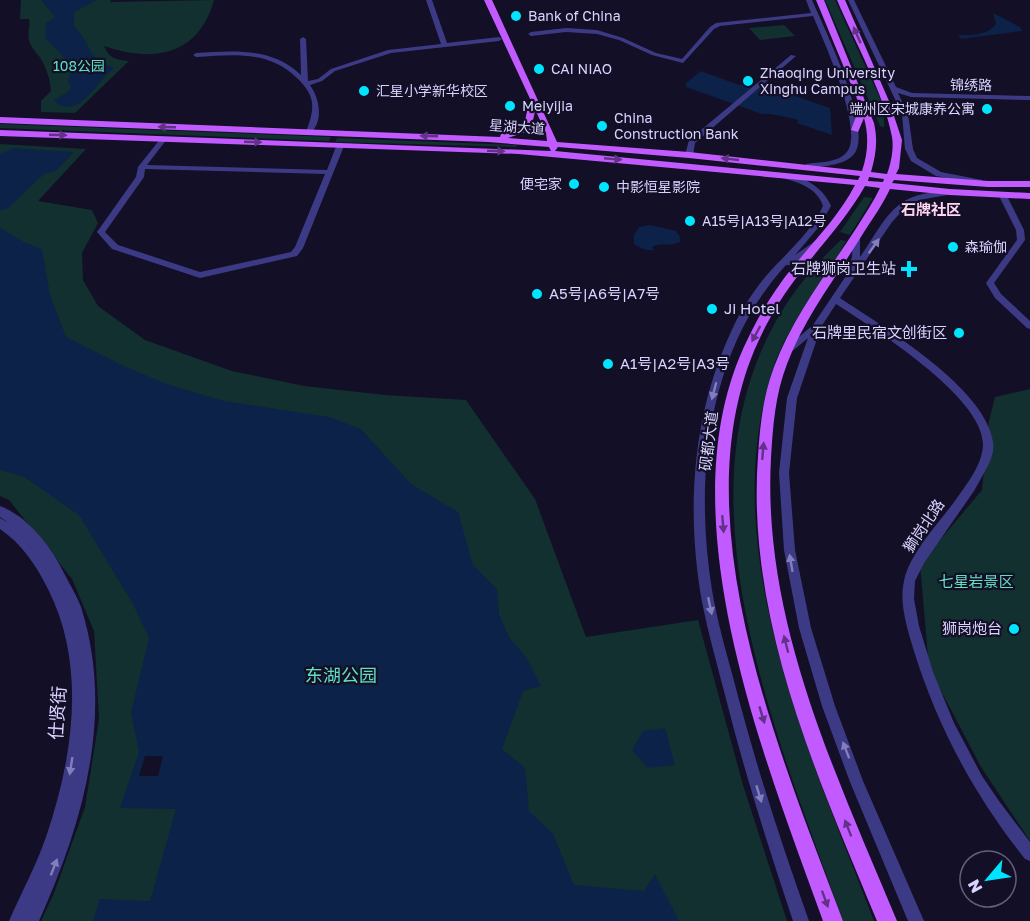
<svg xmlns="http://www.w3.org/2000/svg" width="1030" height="921" font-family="'Golos Text','Noto Sans SC',sans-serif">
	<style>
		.green { fill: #12302f }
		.water { fill: #0c2248 }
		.pier { fill: #130f26 }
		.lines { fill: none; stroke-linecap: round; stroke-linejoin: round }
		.minor { fill: #3d3a85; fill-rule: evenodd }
		.major { fill: #c25bff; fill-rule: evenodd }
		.oneway { fill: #623188 }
		.oneway2 { fill: #837fbc }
		.poi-dot { fill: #00e5ff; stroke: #130f26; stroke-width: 2 }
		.labels { text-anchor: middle; stroke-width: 4.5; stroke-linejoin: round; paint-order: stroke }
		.far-poi-label { font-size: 14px; fill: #d9d4ff; stroke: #130f26; text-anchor: start }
		.far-park-label { font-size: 14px; fill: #5fe0c0; stroke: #130f26 }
		.far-street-label { font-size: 14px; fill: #d9d4ff; stroke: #130f26 }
		.far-quarter-label { font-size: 15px; font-weight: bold; fill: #ffd6f0; stroke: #130f26 }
		.poi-label { font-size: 15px; fill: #d9d4ff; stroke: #130f26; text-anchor: end }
		.street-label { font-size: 15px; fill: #d9d4ff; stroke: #130f26 }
		.park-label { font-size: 15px; fill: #5fe0c0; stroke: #130f26 }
		.near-park-label { font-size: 18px; fill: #5fe0c0; stroke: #130f26 }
		.near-street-label { font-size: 18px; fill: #d9d4ff; stroke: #130f26 }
	</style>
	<rect width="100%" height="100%" fill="#130f26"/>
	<path class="green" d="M21 0H111L110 2 214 0C199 56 152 63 104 46 109 58 116 60 129 61L75 113 41 112V101L51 91C50 79 47 70 41 59 37 53 32 49 30 43 26 34 31 27 29 19H20Z
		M825 0H835L884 107V127L880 126Z
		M784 25 795 36 760 40 749 28Z
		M0 124 331 137 329 141 0 128Z
		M337 138 517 145 516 147 335 142Z
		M0 144 86 149 38 201 92 210 98 223 82 253 83 280 98 306 145 340 232 371 304 386 385 395 466 400 535 499 586 637 698 620 743 785 787 921H41L54 893 85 807 99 719 94 631 72 579 9 500 0 496Z
		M864 197 873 198 850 235 840 232Z
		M841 240 846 241C823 284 790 320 774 366 713 547 810 753 874 921H843C767 708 641 424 841 240Z
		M1030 389V841L981 767 929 668 920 564 982 490 989 421 995 397Z"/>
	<path class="water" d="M41 0H97L74 12V26C94 46 83 56 114 68 99 79 76 124 54 100L68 92 71 86 68 82 72 66 45 38 46 23 55 17Z
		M993 13 1020 27 1022 31 961 39 958 35C971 35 987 36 996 24Z
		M701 71 739 85 748 83 758 87 761 84 830 108 832 135 797 123 798 120C791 118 769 113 762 114L686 87V83Z
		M13 148 74 152 56 171 44 174 7 209 0 210V154Z
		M650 225 676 231 680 237V242C670 247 661 242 652 247L654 250C646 251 640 248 634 244V235L639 227Z
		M0 228 24 242 42 249 50 295 66 337 126 367 167 384 224 401 329 417 361 429 411 484 458 512 473 565 497 589 499 614 509 637 526 657 541 686 523 691 502 749 525 768 529 811 553 834 574 885 644 891 655 874 679 921H93L100 899 150 901 176 809 120 808 139 752 131 713 149 638 133 604 79 515 24 477 0 470Z
		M665 728 675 765 648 768 632 750 643 731Z"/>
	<path class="pier" d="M145 756H163L158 776H139Z"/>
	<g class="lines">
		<path class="minor" d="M426 0H432L447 43 499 37 502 39 499 41 391 53 335 71 322 81 310 85C320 99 324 123 309 134L306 132C315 108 316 96 297 78 268 50 233 55 196 57L193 55 196 53C234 51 272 47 301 75L300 39 303 37 306 39 308 81 318 79 331 69 388 50 441 44Z
			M806 0H812C825 30 870 121 856 151 848 166 823 166 809 168H806V164C819 162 837 163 846 153 866 133 823 39 813 16L720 26 714 29 683 63 652 55 619 40 597 34 566 32 531 36 528 34 531 32 566 28 597 30 623 38 656 53 682 59 710 27 716 23 811 13Z
			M848 0H854L896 87 912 93 1030 96V100L911 97 898 93 908 114 913 149 917 158 941 172 982 180V184L936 176 911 161 905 149 902 114Z
			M791 55 796 56 695 143 693 155 686 157 685 155 689 140Z
			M163 137 167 139 147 165 327 170 337 144 344 146 303 248 297 256 200 278 112 249 97 232 136 177 138 167 161 138ZM145 169 325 174 295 247 291 252 200 272 118 245 105 232 144 177Z
			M779 173C799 173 824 187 831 206L818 228 795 255 815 241H821V245L792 265H786C707 351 694 479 712 590 718 627 730 664 739 700 759 775 783 848 809 921H793C768 846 744 771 725 695 717 664 708 633 702 602 686 512 692 417 730 334 739 313 751 294 766 276 786 253 810 234 823 206 817 187 797 182 779 177Z
			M950 190H953V194L919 200 902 211 892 222 840 298C882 326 986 388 993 442 995 453 989 464 984 473L974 491 924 563 915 581 914 599 919 626 933 672 954 723 982 776 999 801 1030 842V861L1025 859C974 795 937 726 913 648 907 627 899 603 904 581 910 552 940 522 957 498 968 482 982 465 983 445 984 397 873 328 836 304L821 327 797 398 789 473 795 550 811 628 835 706 863 781 924 921H908L850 782 822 706 799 628 784 550 779 473 787 398 808 338 789 354 786 355 781 352 813 325 850 270 848 268 852 257 853 236H856L860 238V257C874 238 886 210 908 199 921 193 936 192 950 190Z
			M1000 194 1007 196 1024 230 1025 240 994 283 1001 294 1030 321V329L1027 328 995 298 986 283 1017 240 1016 230 999 196Z
			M0 506C29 517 52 548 65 575 70 585 77 596 81 607 115 714 83 823 39 921H9C21 893 36 866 46 837 73 758 87 666 48 589 36 565 22 544 0 529V518L9 523 0 517Z"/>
		<path class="major" d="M484 0H492L557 142 689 152 862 171C868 153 869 136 864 118L858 132 851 130 860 106 816 0H824L874 123C878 140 876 155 871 172L887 174C891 164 894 148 892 137 885 96 854 40 837 0H845L889 101 902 140 899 168 896 174 988 181H1030V187H988L894 180 892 183 950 189 1030 193V199L950 195 890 189C883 204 873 218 864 232 838 275 805 316 787 364 775 395 773 426 771 458 762 621 836 774 897 921H877C816 774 746 618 758 456 760 425 763 396 774 367 793 316 828 272 857 227 865 214 874 201 880 188L865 186C847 218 822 244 800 273 781 297 766 323 754 351 682 525 781 756 843 921H823C764 757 667 519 743 349 756 320 772 293 792 268 814 241 839 216 855 185L519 154 0 136V130L551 151 549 147 488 142 0 123V117L500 137 501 134 524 127 527 111 531 108 535 111 531 130 508 138 547 141 546 133ZM558 147 689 158 860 176 858 180 555 151ZM869 177 884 179 883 182 868 181Z"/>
	</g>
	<defs><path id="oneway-solid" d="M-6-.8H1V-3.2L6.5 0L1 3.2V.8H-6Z" transform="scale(1.5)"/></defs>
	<g class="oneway">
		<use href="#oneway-solid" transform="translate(857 35) rotate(-114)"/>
		<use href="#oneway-solid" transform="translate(167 127) rotate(-178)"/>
		<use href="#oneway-solid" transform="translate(58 135) rotate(2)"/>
		<use href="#oneway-solid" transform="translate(429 136) rotate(-178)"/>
		<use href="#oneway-solid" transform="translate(253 142) rotate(2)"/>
		<use href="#oneway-solid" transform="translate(496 151) rotate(1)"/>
		<use href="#oneway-solid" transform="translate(613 159) rotate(5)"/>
		<use href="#oneway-solid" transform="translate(730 159) rotate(-174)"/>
		<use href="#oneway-solid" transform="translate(756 334) rotate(118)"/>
		<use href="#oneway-solid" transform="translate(763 451) rotate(-85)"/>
		<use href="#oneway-solid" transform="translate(723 524) rotate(85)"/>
		<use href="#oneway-solid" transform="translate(786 644) rotate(-104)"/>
		<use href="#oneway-solid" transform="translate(762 715) rotate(73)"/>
		<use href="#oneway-solid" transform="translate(848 828) rotate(-111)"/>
		<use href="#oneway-solid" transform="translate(825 899) rotate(70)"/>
	</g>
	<g class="oneway2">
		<use href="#oneway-solid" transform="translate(874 246) rotate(-54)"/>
		<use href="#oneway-solid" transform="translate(714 391) rotate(105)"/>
		<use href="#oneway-solid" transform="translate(791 563) rotate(-100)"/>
		<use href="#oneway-solid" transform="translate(710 606) rotate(78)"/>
		<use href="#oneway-solid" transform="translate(846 750) rotate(-111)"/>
		<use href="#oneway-solid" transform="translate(71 766) rotate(99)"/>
		<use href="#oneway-solid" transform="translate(759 794) rotate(73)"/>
		<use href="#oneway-solid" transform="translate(54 867) rotate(-69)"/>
	</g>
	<g class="poi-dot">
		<circle cx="516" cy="16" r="6"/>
		<circle cx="539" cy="69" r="6"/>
		<circle cx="748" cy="81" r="6"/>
		<circle cx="364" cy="91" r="6"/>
		<circle cx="510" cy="106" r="6"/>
		<circle cx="987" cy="109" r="6"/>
		<circle cx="602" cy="126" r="6"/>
		<circle cx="574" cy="184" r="6"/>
		<circle cx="604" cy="187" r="6"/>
		<circle cx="690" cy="221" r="6"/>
		<circle cx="953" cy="247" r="6"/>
		<path d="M906 260h6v6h6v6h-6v6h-6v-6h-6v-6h6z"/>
		<circle cx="537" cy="294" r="6"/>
		<circle cx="712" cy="309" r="6"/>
		<circle cx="959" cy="333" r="6"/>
		<circle cx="608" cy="364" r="6"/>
		<circle cx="1014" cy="629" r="6"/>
	</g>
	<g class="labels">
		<g class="far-poi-label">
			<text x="528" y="21">Bank of China</text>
			<text x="551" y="74">CAI NIAO</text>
			<text x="760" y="78">Zhaoqing University<tspan x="760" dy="16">Xinghu Campus</tspan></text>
			<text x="376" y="96">汇星小学新华校区</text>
			<text x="522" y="111">Meiyijia</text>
			<text x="975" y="114" text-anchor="end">端州区宋城康养公寓</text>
			<text x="614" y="123">China<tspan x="614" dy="16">Construction Bank</tspan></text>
			<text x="562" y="189" text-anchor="end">便宅家</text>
			<text x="616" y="192">中影恒星影院</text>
			<text x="702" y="226">A15号|A13号|A12号</text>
			<text x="965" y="252">森瑜伽</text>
		</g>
		<g class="far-park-label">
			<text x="79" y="71">108公园</text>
		</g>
		<g class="far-street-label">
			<text transform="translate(971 85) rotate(1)" y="5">锦绣路</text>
			<text transform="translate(517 127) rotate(4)" y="5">星湖大道</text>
		</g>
		<g class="far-quarter-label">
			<text x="931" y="215">石牌社区</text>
		</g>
		<g class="poi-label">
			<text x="896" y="274">石牌狮岗卫生站</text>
			<text x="549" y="299" text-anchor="start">A5号|A6号|A7号</text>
			<text x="724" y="314" text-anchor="start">Ji Hotel</text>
			<text x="947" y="338">石牌里民宿文创街区</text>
			<text x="620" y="369" text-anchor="start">A1号|A2号|A3号</text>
			<text x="1002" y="634">狮岗炮台</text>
		</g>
		<g class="street-label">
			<text transform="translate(709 441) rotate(-83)" y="5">砚都大道</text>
			<text transform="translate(924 526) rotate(-56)" y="5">獅岗北路</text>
		</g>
		<g class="park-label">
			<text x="976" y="587">七星岩景区</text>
		</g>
		<g class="near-park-label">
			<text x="341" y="682">东湖公园</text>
		</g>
		<g class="near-street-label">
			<text transform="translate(58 713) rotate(-86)" y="6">仕贤街</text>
		</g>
	</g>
	<g transform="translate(988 879) rotate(241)"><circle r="28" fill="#130f26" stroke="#625e7d" stroke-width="1.5"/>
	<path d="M0-4.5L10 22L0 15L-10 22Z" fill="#00e5ff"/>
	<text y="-9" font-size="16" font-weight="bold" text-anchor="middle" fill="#d9d4ff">N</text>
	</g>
</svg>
